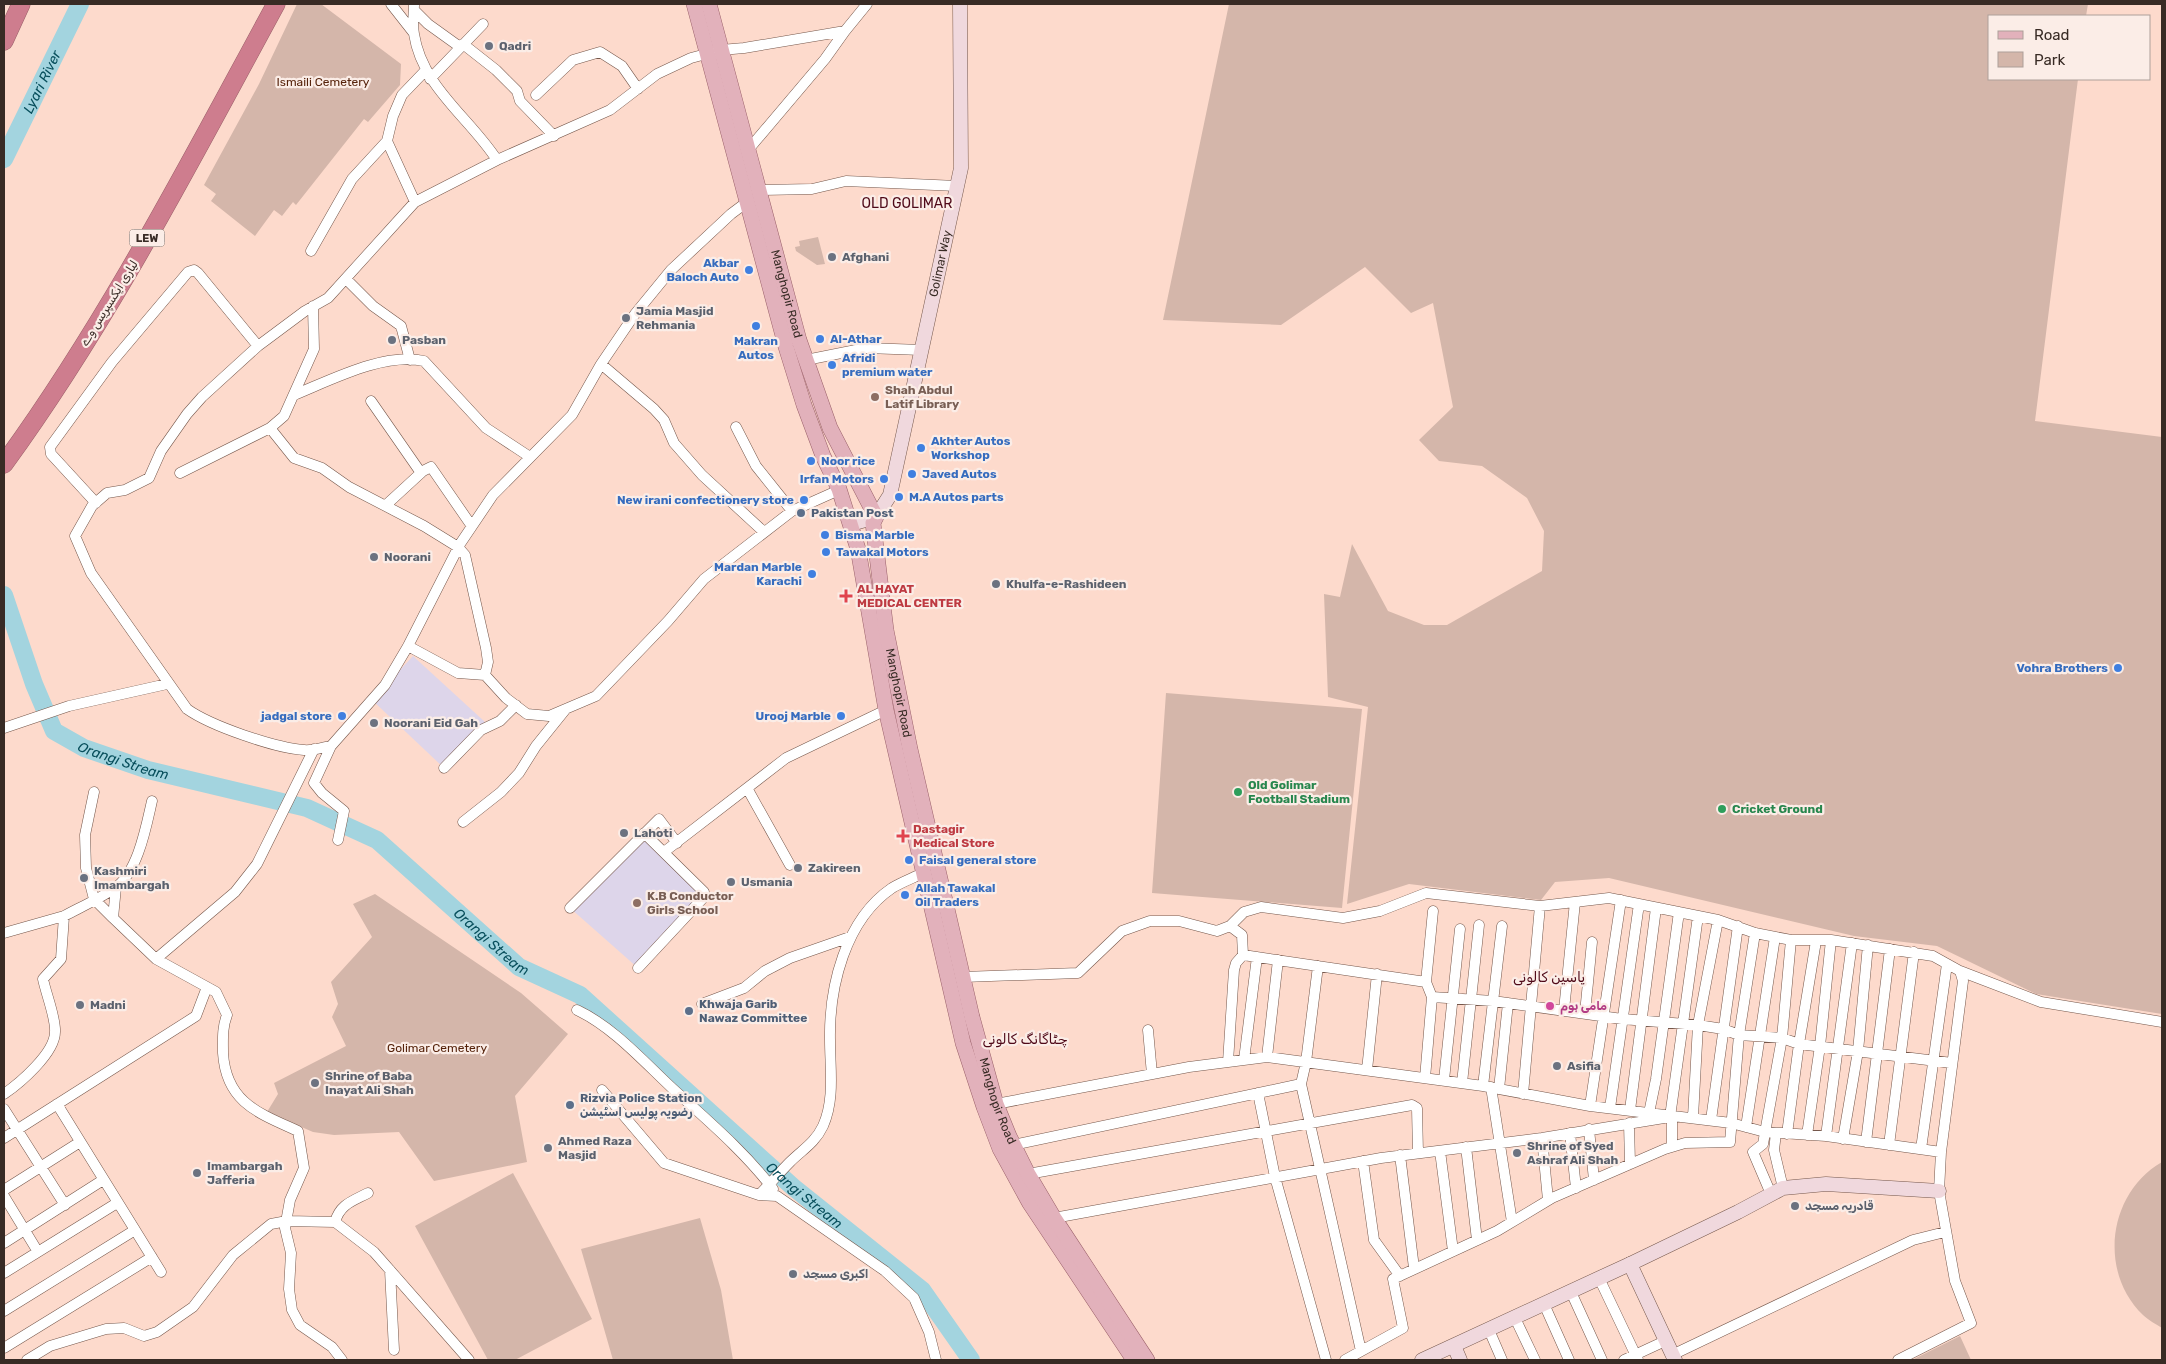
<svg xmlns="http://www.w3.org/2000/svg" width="2166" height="1364" font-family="Rubik,'Noto Sans Arabic',sans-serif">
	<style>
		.education { fill: #ddd5ea }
		.green { fill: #d4b6aa }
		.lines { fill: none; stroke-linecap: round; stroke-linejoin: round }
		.river { stroke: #a3d4df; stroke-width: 18 }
		.street-casing { stroke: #75574b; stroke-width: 11 }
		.secondary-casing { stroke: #75574b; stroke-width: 15 }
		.primary-casing { stroke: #9a6069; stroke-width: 16 }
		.highway-casing { stroke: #9a6069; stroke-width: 19 }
		.street { stroke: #fff; stroke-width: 10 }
		.secondary { stroke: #f0d8dd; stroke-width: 14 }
		.primary { stroke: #e2b1bb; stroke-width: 15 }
		.highway { stroke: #ce7d8e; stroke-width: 18 }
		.worship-dot { fill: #6b7280; stroke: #fbede7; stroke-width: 2 }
		.shop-dot { fill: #3f7fe0; stroke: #fbede7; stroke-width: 2 }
		.education-dot { fill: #8d6e63; stroke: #fbede7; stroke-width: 2 }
		.service-dot { fill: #5c6f8a; stroke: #fbede7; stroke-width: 2 }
		.health-dot { fill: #e0444e; stroke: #fbede7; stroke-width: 2 }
		.leisure-dot { fill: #2e9e5b; stroke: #fbede7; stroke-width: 2 }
		.hotel-dot { fill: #d1479c; stroke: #fbede7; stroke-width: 2 }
		.labels { text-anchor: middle; stroke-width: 4.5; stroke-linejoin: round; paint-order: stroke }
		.shield { fill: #fbede7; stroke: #72655f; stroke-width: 1 }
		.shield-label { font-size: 11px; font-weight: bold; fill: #382b25 }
		.worship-label { font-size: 12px; font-weight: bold; fill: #5b616d; stroke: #fbede7; text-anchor: start }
		.park-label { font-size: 12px; fill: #56230b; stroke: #fbede7 }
		.shop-label { font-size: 12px; font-weight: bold; fill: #366cbe; stroke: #fbede7; text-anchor: start }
		.street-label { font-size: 12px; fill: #382b25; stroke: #fbede7 }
		.education-label { font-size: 12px; font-weight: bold; fill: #785e54; stroke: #fbede7; text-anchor: start }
		.service-label { font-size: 12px; font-weight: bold; fill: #4e5e75; stroke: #fbede7; text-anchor: start }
		.health-label { font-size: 12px; font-weight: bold; fill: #be3a42; stroke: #fbede7; text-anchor: start }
		.leisure-label { font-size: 12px; font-weight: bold; fill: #27864d; stroke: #fbede7; text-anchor: start }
		.hotel-label { font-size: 12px; font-weight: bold; fill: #b23c85; stroke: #fbede7; text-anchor: start }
		.water-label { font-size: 14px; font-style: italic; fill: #084f5c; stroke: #fbede7 }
		.neighbourhood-label { font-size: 14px; fill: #4f0918; stroke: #fbede7 }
	</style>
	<rect width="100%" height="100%" fill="#fddacc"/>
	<path class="education" d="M413 656 485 722 444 768 372 700Z
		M644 833 704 892 638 968 570 908Z"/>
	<path class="green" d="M297 4H321L401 64 400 85 368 122 364 119 296 205 293 202 282 216 274 210 255 236 211 201 216 194 204 185 259 84Z
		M1229 4H2088L2086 16H1990V79H2078L2035 421 2162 437V1014L2036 994 1937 946 1854 936 1609 878 1555 882 1541 900 1409 884 1347 904 1368 707 1328 697 1324 594 1340 597 1352 544 1388 611 1424 625H1447L1542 571 1544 531 1527 498 1482 466 1439 461 1419 440 1453 407 1433 303 1411 313 1365 267 1281 325 1163 320Z
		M818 237 825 264 817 265 796 251 795 247 800 246 799 241Z
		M1166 693 1362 709 1342 908 1152 893Z
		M375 894 521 993 568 1034 515 1096 527 1162 434 1181 399 1132 334 1135 313 1132 267 1112 278 1094 274 1083 346 1046 332 1017 338 1004 331 982 372 937 353 904Z
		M2162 1162V1328C2156 1324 2148 1320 2143 1315 2098 1272 2108 1193 2162 1162Z
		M513 1173 592 1319 515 1360H488L415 1226Z
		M700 1218 721 1290 733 1360H613L581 1249Z
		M1960 1336 1971 1360H1912Z"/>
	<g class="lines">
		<g class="river">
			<path id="s1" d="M4 159 80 4"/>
			<path id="s2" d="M4 595 34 684 54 731 84 748 148 770 307 808 377 840 519 967 580 995 793 1187 922 1290 971 1360"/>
		</g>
		<g class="street-casing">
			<path id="street" d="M391 4 413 32
				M414 4C414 14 412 25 414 34 422 87 470 118 497 160
				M414 10 428 24 460 47
				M463 44 496 70 517 91 520 101 554 136
				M430 79 483 24
				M536 95 573 60 600 52 622 66 638 89
				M748 150 825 59 845 31
				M758 190 812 189 846 181 957 186
				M415 202 387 141 393 116 402 95 425 71
				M311 251 352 179 387 141
				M347 280 373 306 401 326 410 360
				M313 306 314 349 284 416 270 428 294 458 322 468 349 487 424 526 458 547 465 555 486 648 488 662 485 675 506 698 527 714 549 716 596 696 668 621 704 579 792 511 839 490
				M806 360 866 348 922 350
				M601 364 654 409 664 420 674 443 702 475 764 532
				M294 395C331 380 384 352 424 361L486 428 530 457
				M371 401 421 473
				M736 427 756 466 792 511
				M180 473 270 428
				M96 503 51 454 50 447 112 362 188 272 194 270 198 273 258 346
				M386 505 423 471 431 467 471 525
				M408 646 458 673 485 675
				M4 728 69 706 167 684
				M331 746C323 747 313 751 304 750 275 748 211 726 187 709L91 573 75 536 92 506 107 493 125 490 149 478 161 451 187 414 202 397 258 346 305 311 328 298 415 202 497 160 610 110 657 74 691 58 721 50 744 48 845 31 867 4
				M444 768 481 730 500 721 516 705
				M747 788 790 865
				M94 792 85 835 86 868 94 899 113 918
				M463 822 501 792 519 773 536 746 565 710
				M338 840 344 811 322 793 314 783 331 746 385 685 408 646 460 544 493 495 572 415 601 364 635 314 671 270 731 214 747 202
				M664 852 786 758 886 710
				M116 887 113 918 156 959 216 992 227 1015C222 1028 223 1039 223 1053 226 1102 258 1113 298 1131L304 1168 290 1200 285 1228 291 1253 289 1289 292 1310 300 1325 332 1347 342 1360
				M570 908 659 819 677 843
				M1433 911 1426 982 1432 997 1493 1001 1622 1019 1698 1025 1723 1029 1739 1035 1782 1038 1799 1044 1952 1063
				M1230 926 1242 935 1243 955 1426 982
				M4 933 64 916
				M156 959 235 892 257 864 314 749
				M1318 966 1306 1062 1301 1084 1361 1351
				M638 968 704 897V892L644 833
				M1960 971 2041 1002 2162 1022
				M963 977 1078 973 1122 931 1150 921H1179L1217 931 1230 926 1244 912 1261 907 1343 918 1380 911 1426 893 1540 906 1609 898 1718 920 1755 933 1791 940H1831L1933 956 1960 971 1963 981 1941 1152 1939 1191 1955 1281 1971 1323 1898 1360
				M702 1004 744 988 765 971 790 958 850 937
				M577 1010C613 1027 643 1061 672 1088 707 1120 744 1151 773 1189
				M1564 1010 1575 902
				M1585 1013 1592 942
				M1148 1030 1152 1074
				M1267 1057 1278 960
				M1244 1060 1257 957
				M1228 1062 1234 970 1236 963 1243 955
				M1367 1070 1377 974
				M1425 1078 1432 997
				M1444 1080 1460 929
				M1462 1083 1479 925
				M1483 1086 1502 926
				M1491 1087 1512 1222
				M1499 1089 1508 1003
				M602 1090 664 1163 759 1195 777 1196 885 1271 914 1298 929 1332 936 1360
				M1258 1093 1275 1177 1326 1360
				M4 1094C20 1083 55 1053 55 1032 56 1018 46 994 43 979L61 959 64 916C81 907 99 899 115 888 138 872 146 827 152 801
				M1523 1094 1540 906
				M57 1104 161 1272
				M996 1104 1189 1067 1267 1057 1483 1086 1590 1106 1731 1123 1765 1132 1826 1136 1941 1152
				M1590 1106 1621 900
				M1610 1108 1639 904
				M4 1109 65 1205
				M1630 1110 1656 908
				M1649 1113 1656 1079 1679 912
				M1672 1117V1146
				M1693 1117 1698 1025 1718 920
				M1711 1120 1738 926
				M1629 1123 1630 1164
				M1746 1127 1775 937
				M1589 1129 1594 1180
				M1570 1133 1576 1188
				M1776 1133 1774 1150 1783 1188
				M1787 1134 1799 1044 1816 941
				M1807 1135 1820 1046 1831 940
				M1826 1136 1852 943
				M4 1138 196 1016 207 987
				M1542 1138 1548 1200
				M1843 1139 1858 1051 1868 945
				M1866 1142 1890 949
				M1013 1145 1301 1084
				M1889 1145 1914 952
				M1466 1147 1477 1240
				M1921 1149 1947 964
				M1440 1151 1453 1251
				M1400 1155 1414 1268
				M1363 1161 1374 1240 1400 1276
				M1028 1174 1412 1105 1417 1108 1418 1153
				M4 1190 80 1142
				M1771 1194 1753 1152 1763 1144 1782 1038 1791 940
				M759 1195C769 1185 779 1173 790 1162 802 1150 815 1143 823 1126 835 1099 830 1069 830 1040 829 987 845 920 892 888 902 882 913 878 923 873
				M4 1196 38 1252
				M1054 1218 1381 1158 1542 1138 1670 1117 1698 916
				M335 1222C340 1204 353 1201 368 1193
				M4 1243 103 1180
				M390 1270 394 1350
				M4 1273 117 1203
				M1599 1278 1638 1360
				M1571 1292 1602 1360
				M1544 1304 1569 1360
				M4 1311 135 1230
				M1515 1318 1535 1360
				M1489 1330 1502 1360
				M4 1348 152 1257
				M1672 1355 1913 1240 1945 1232
				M27 1360 50 1346 106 1329 124 1328 144 1336 157 1332 193 1307 233 1255 271 1224 287 1221 335 1222 374 1252 469 1360
				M1345 1360 1403 1328 1393 1279 1497 1231 1552 1198 1665 1149 1685 1143 1730 1142 1739 1035 1755 933
				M1624 1360 1665 1341"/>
		</g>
		<g class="secondary-casing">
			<g id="secondary">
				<path id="s3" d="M851 524 876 517 890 495 961 168 960 4"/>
				<path d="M1630 1264 1675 1360"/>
				<path d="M1454 1346 1460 1360"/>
				<path d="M1422 1360 1630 1264 1738 1212 1783 1188 1826 1184 1939 1191"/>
			</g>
		</g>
		<g class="primary-casing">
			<g id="primary">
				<path d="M694 4 786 347 804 405 823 456 839 489 858 549 886 710 963 1043 984 1107 1000 1149 1029 1202 1134 1360"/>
				<path id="s4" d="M709 4 799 340 830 428 876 517 873 523 886 630 910 749 972 1017 996 1104 1009 1136 1028 1174 1054 1218 1147 1360"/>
			</g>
		</g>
		<g class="highway-casing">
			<path id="highway" d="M4 41 21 4
				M4 464C109 320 191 160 276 4"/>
		</g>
		<use href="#street" class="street"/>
		<use href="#secondary" class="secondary"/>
		<use href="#primary" class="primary"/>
		<use href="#highway" class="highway"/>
	</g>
	<g class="worship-dot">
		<circle cx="489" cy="46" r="5"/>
		<circle cx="832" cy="257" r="5"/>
		<circle cx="626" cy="318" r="5"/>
		<circle cx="392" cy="340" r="5"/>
		<circle cx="374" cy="557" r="5"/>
		<circle cx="996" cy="584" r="5"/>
		<circle cx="374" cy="723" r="5"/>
		<circle cx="624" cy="833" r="5"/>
		<circle cx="798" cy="868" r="5"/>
		<circle cx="84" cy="878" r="5"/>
		<circle cx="731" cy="882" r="5"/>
		<circle cx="80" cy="1005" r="5"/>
		<circle cx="1557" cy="1066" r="5"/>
		<circle cx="315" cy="1083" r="5"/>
		<circle cx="548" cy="1148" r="5"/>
		<circle cx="1517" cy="1153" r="5"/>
		<circle cx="197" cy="1173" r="5"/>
		<circle cx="1795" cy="1206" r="5"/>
		<circle cx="793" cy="1274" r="5"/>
	</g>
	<g class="shop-dot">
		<circle cx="749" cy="270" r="5"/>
		<circle cx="756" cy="326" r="5"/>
		<circle cx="820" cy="339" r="5"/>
		<circle cx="832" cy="365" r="5"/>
		<circle cx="921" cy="448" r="5"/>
		<circle cx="811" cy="461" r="5"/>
		<circle cx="912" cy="474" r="5"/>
		<circle cx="884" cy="479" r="5"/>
		<circle cx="899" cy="497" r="5"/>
		<circle cx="804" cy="500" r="5"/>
		<circle cx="825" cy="535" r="5"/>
		<circle cx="826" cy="552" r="5"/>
		<circle cx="812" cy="574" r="5"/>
		<circle cx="2118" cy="668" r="5"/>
		<circle cx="342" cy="716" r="5"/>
		<circle cx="841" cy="716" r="5"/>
		<circle cx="909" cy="860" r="5"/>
		<circle cx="905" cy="895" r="5"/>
	</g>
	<g class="education-dot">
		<circle cx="875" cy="397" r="5"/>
		<circle cx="637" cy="903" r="5"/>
	</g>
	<g class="service-dot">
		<circle cx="801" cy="513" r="5"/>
		<circle cx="689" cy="1011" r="5"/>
		<circle cx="570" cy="1105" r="5"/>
	</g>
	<g class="health-dot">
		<path d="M843.5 588.5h5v5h5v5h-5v5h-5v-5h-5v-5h5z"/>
		<path d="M900.5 828.5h5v5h5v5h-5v5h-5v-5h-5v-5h5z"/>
	</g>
	<g class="leisure-dot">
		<circle cx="1238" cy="792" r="5"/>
		<circle cx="1722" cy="809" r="5"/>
	</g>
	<circle class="hotel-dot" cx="1550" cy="1006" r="5"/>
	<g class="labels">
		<rect class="shield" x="129.5" y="229.5" width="35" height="17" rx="4"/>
		<g class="shield-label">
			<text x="147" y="242">LEW</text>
		</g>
		<g class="worship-label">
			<text x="499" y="50">Qadri</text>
			<text x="842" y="261">Afghani</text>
			<text x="636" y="315">Jamia Masjid<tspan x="636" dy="14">Rehmania</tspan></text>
			<text x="402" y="344">Pasban</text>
			<text x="384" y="561">Noorani</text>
			<text x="1006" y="588">Khulfa-e-Rashideen</text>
			<text x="384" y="727">Noorani Eid Gah</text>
			<text x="634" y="837">Lahoti</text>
			<text x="808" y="872">Zakireen</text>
			<text x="94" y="875">Kashmiri<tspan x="94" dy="14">Imambargah</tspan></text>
			<text x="741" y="886">Usmania</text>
			<text x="90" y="1009">Madni</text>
			<text x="1567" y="1070">Asifia</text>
			<text x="325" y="1080">Shrine of Baba<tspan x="325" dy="14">Inayat Ali Shah</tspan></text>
			<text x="558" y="1145">Ahmed Raza<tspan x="558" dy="14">Masjid</tspan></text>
			<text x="1527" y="1150">Shrine of Syed<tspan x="1527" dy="14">Ashraf Ali Shah</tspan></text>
			<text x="207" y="1170">Imambargah<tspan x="207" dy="14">Jafferia</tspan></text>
			<text x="1805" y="1210">قادریہ مسجد</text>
			<text x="803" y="1278">اکبری مسجد</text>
		</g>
		<g class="park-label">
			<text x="323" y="86">Ismaili Cemetery</text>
			<text x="437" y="1052">Golimar Cemetery</text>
		</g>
		<g class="shop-label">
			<text x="739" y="267" text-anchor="end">Akbar<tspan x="739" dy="14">Baloch Auto</tspan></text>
			<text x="830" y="343">Al-Athar</text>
			<text x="756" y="345" text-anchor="middle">Makran<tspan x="756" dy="14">Autos</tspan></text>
			<text x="842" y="362">Afridi<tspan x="842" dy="14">premium water</tspan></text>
			<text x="931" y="445">Akhter Autos<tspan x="931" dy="14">Workshop</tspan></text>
			<text x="821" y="465">Noor rice</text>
			<text x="922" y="478">Javed Autos</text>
			<text x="874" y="483" text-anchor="end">Irfan Motors</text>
			<text x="909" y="501">M.A Autos parts</text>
			<text x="794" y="504" text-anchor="end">New irani confectionery store</text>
			<text x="835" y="539">Bisma Marble</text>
			<text x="836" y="556">Tawakal Motors</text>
			<text x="802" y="571" text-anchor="end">Mardan Marble<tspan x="802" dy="14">Karachi</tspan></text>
			<text x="2108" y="672" text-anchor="end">Vohra Brothers</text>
			<text x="332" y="720" text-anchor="end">jadgal store</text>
			<text x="831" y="720" text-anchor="end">Urooj Marble</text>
			<text x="919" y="864">Faisal general store</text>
			<text x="915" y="892">Allah Tawakal<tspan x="915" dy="14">Oil Traders</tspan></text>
		</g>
		<g class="street-label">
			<text dy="4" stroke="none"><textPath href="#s3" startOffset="289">Golimar Way</textPath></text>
			<text dy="4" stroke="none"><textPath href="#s4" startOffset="300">Manghopir Road</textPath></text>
			<text transform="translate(109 303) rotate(-58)" y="4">لیاری ایکسپریس وے</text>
			<text dy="4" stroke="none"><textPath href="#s4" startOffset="720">Manghopir Road</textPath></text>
			<text dy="4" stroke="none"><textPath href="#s4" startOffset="1140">Manghopir Road</textPath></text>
		</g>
		<g class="education-label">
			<text x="885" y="394">Shah Abdul<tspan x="885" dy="14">Latif Library</tspan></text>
			<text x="647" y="900">K.B Conductor<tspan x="647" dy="14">Girls School</tspan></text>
		</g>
		<g class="service-label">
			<text x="811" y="517">Pakistan Post</text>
			<text x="699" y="1008">Khwaja Garib<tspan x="699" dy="14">Nawaz Committee</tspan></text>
			<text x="580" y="1102">Rizvia Police Station<tspan x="580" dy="14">رضویہ پولیس اسٹیشن</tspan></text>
		</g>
		<g class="health-label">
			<text x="857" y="593">AL HAYAT<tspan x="857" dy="14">MEDICAL CENTER</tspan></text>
			<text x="913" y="833">Dastagir<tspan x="913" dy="14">Medical Store</tspan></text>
		</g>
		<g class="leisure-label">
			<text x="1248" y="789">Old Golimar<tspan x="1248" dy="14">Football Stadium</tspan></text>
			<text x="1732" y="813">Cricket Ground</text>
		</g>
		<g class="hotel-label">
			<text x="1560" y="1010">مامی ہوم</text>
		</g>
		<g class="water-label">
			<text dy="5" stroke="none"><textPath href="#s1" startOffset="86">Lyari River</textPath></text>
			<text dy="5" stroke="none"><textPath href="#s2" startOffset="221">Orangi Stream</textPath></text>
			<text dy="5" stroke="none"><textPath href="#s2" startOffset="641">Orangi Stream</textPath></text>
			<text dy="5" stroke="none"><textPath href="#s2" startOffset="1046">Orangi Stream</textPath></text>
		</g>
		<g class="neighbourhood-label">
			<text x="907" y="208">OLD GOLIMAR</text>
			<text x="1549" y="982">یاسین کالونی</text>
			<text x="1025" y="1044">چٹاگانگ کالونی</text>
		</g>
	</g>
	<rect width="2166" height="1364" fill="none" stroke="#382b25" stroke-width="10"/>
	<rect x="1988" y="15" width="162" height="65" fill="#fbede7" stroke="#ad9f99"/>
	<rect x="1998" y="31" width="25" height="8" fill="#e2b1bb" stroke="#ad9f99"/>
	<text x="2034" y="40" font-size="15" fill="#382b25">Road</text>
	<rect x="1998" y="52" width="25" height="15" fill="#d4b6aa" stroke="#ad9f99"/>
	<text x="2034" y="65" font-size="15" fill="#382b25">Park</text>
</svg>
